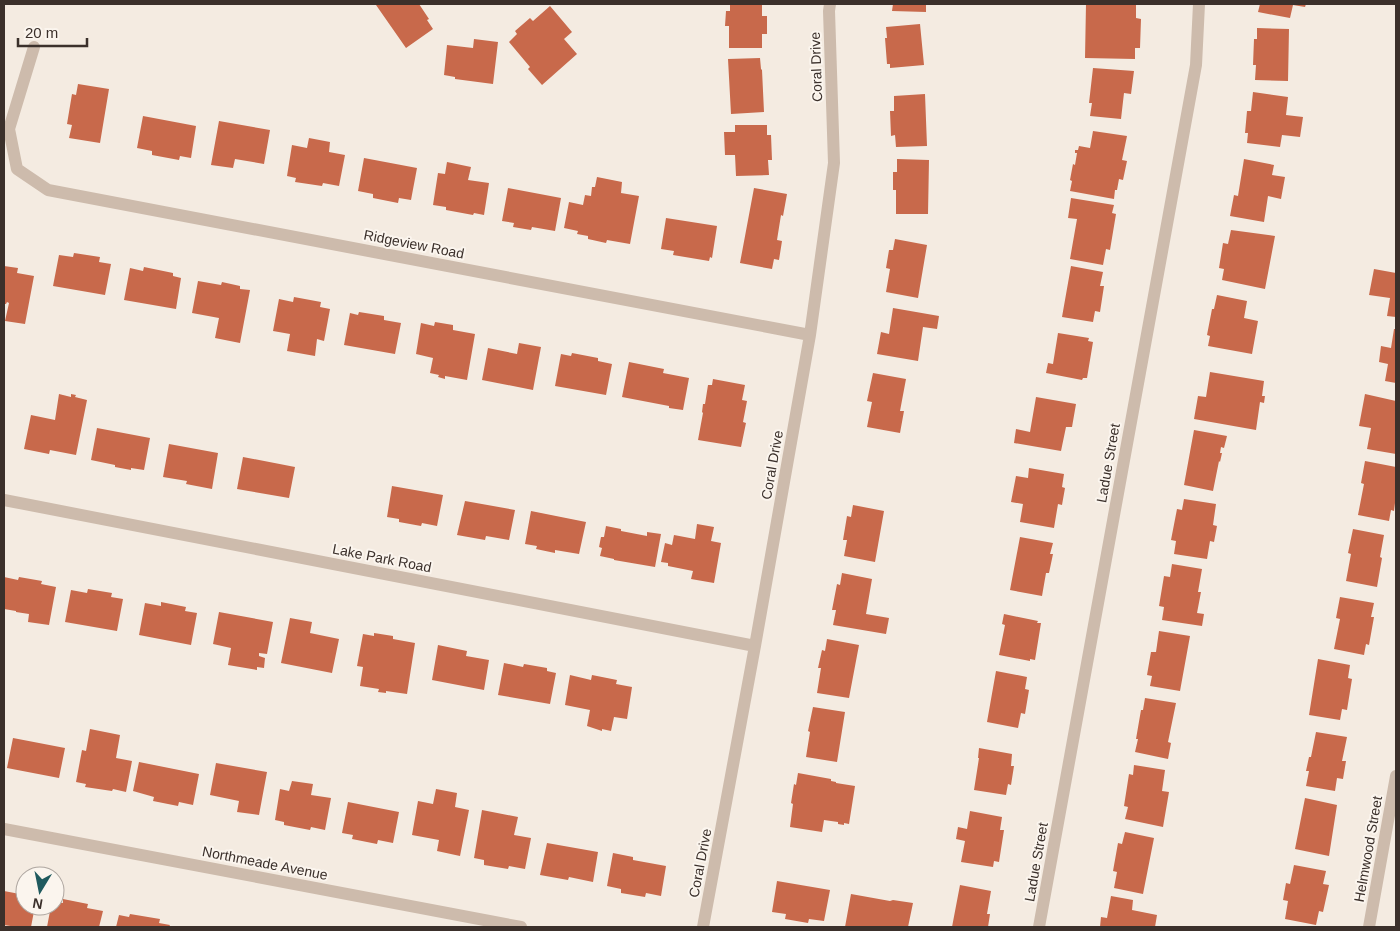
<svg xmlns="http://www.w3.org/2000/svg" width="1400" height="931" font-family="Helvetica,sans-serif">
	<style>
		.building { fill: #c8694b }
		.lines { fill: none; stroke-linecap: round; stroke-linejoin: round }
		.minor { stroke: #cdbbac; stroke-width: 12 }
		.labels { text-anchor: middle; stroke-width: 4; stroke-linejoin: round; paint-order: stroke }
		.street-label { font-size: 14px; fill: #3b302b; stroke: #fbf5ee }
	</style>
	<rect width="100%" height="100%" fill="#f4ebe1"/>
	<path class="building" d="M379 4H419L429 19 427 20 433 29 406 48 376 5Z
		M730 4H762V16H767V34H762V48H729V26H725L726 11H730Z
		M893 4H926V12L892 11Z
		M1086 4 1136 5V18L1141 19 1140 48H1135V59L1085 58Z
		M1260 4H1306L1305 7 1293 5 1290 18 1258 12Z
		M550 6 572 32 564 39 577 54 542 85 528 69 530 67 509 42 517 34 515 31 530 18 533 21Z
		M920 24 924 65 890 68V64H887L885 38H887L886 27Z
		M1257 28 1289 29 1288 81 1255 80 1256 65H1253L1254 39H1257Z
		M474 39 498 42 493 84 455 79V77L444 75 447 45 473 48Z
		M760 58 761 69 762 70 764 112 731 114 728 59Z
		M1093 68 1134 71 1131 94 1124 93 1121 119 1090 116 1092 103H1089Z
		M78 84 109 89 100 143 69 138 72 125 67 124 72 94 76 95Z
		M1253 92 1288 97 1286 115 1303 117 1300 137 1282 135 1280 147 1247 143 1248 133H1245L1247 111H1251Z
		M925 94 927 146 896 147 895 135 891 136 890 111H894V96Z
		M143 116 196 126 191 158 180 156 179 160 152 155V151L137 148Z
		M219 121 270 130 264 164 235 159 233 168 211 165Z
		M735 125H767V135H771L772 160H768L769 175 736 176 735 155H725L724 132H735Z
		M1093 131 1127 136 1122 160 1127 161 1123 180 1119 179 1117 190H1115L1114 199 1070 191 1072 181 1070 180 1073 164 1075 165 1077 153H1075V150H1078L1079 146 1090 148Z
		M309 138 330 142 329 152 345 155 339 186 323 183 322 186 295 182 296 178 287 176 292 145 307 148Z
		M364 158 417 168 411 200 399 198 398 203 373 198V194L358 191Z
		M897 159 929 160 928 214H896V190H893V172H897Z
		M1244 159 1274 165 1272 175 1285 177 1281 199 1268 196 1264 222 1230 216 1234 195 1238 196Z
		M447 162 471 167 468 180 489 183 484 215 474 213 473 215 446 210V207L433 205 438 173 445 174Z
		M597 177 622 182 621 193 639 196 630 244 607 240 606 243 588 239V236L577 234 578 231 564 228 569 202 583 205 585 195 591 196 592 187H595Z
		M508 188 561 198 555 231 532 227 531 230 513 227 514 223 502 221Z
		M754 188 787 194 783 216 781 215 777 240 782 241 779 260 774 259 772 269 740 263Z
		M1071 198 1114 205 1112 213 1116 214 1110 250 1106 249 1103 265 1070 259 1077 219 1068 218Z
		M666 218 717 226 712 258 710 257 709 261 673 255 674 251 661 249Z
		M1231 230 1275 236 1265 289 1222 280 1224 269 1219 268 1223 243 1228 244Z
		M895 239 927 245 918 298 886 292 890 269 886 268 889 250H893Z
		M74 253 100 257 99 262 111 264 105 295 53 286 59 255 73 257Z
		M4 266 18 268 17 273 34 276 25 324 5 321 9 303 7 302 6 304H4Z
		M1071 266 1103 272 1100 286H1104L1100 312 1095 311 1093 322 1062 317Z
		M144 267 173 273V276L181 278 176 309 124 300 130 268 143 271Z
		M1374 269 1396 273V317L1387 316 1390 298 1369 295Z
		M198 281 221 285 222 282 240 286V289L250 290 240 343 215 338 219 318 192 313Z
		M1217 295 1247 301 1244 318 1258 321 1252 354 1208 346 1210 336 1207 335 1212 309H1214Z
		M294 297 321 302 320 307 330 309 324 341 317 339 315 356 287 351 290 334 273 331 279 299 293 302Z
		M893 308 939 316 937 329 923 327 918 361 877 354 881 332 889 334Z
		M359 312 384 316V320L401 323 395 354 344 345 350 313 358 315Z
		M435 322 453 325V330L475 334 467 380 445 376V379L438 377 439 375 430 373 433 358 416 354 421 323 434 326Z
		M1394 329H1396V383L1385 381 1388 364 1379 362 1381 346 1391 348Z
		M1058 333 1089 338 1088 341 1093 342 1087 378H1083L1082 380 1046 373 1048 363 1053 364Z
		M519 343 541 347 533 390 482 380 488 348 517 354Z
		M572 353 598 358V361L612 364 606 395 555 386 561 354 571 356Z
		M629 362 664 369 663 373 689 378 683 410 669 408V406L622 397Z
		M1210 372 1264 381 1262 396H1265L1264 403 1260 402 1256 430 1194 419 1198 396 1206 397Z
		M873 373 906 379 900 411H904L900 433 867 427 872 402 867 401Z
		M713 379 745 385 742 400 747 401 743 422 746 423 741 447 698 440 703 413 702 412 703 404H705L708 385H712Z
		M59 394 71 397V394L76 395 75 397 87 400 76 455 50 450 49 454 24 449 31 415 55 420Z
		M1365 394 1396 401V454L1367 449 1371 428 1359 426Z
		M1036 397 1076 404 1072 427H1066L1061 451 1014 443 1016 429 1030 432Z
		M97 428 150 438 144 470 131 468V470L115 467V465L91 460Z
		M1194 430 1227 436 1224 448 1221 447 1220 453H1222L1220 462 1219 461 1213 491 1184 485Z
		M169 444 218 453 212 489 186 484 187 481 163 477Z
		M243 457 295 467 289 498 237 489Z
		M1365 461 1396 467V495L1394 511 1391 510 1389 521 1358 515 1364 484 1361 483Z
		M1029 468 1064 474 1062 487 1065 488 1062 505 1058 504 1054 528 1020 522 1023 504 1011 502 1016 476 1028 478Z
		M392 486 443 495 437 526 422 523 421 526 399 522V519L387 517Z
		M1184 499 1216 504 1213 525 1217 526 1214 542 1210 541 1207 559 1174 554 1176 541 1171 540 1177 509 1182 510Z
		M465 501 515 510 509 540 486 536 485 540 457 535Z
		M853 505 884 511 875 562 844 556 847 540H843L847 516 851 517Z
		M531 511 586 522 579 554 555 550V553L536 549 537 546 525 544Z
		M697 524 714 527 711 541 721 543 714 583 691 579 693 571 668 566V563L661 562 665 543 672 545 674 535 695 539Z
		M606 526 621 529V531L647 536V532L661 534 655 567 614 560V559L600 556 602 548 599 547 601 537H604Z
		M1353 529 1384 535 1380 557 1382 558 1377 587 1346 581 1351 554 1348 553Z
		M1020 537 1053 543 1050 554H1053L1049 573H1046L1042 596 1010 590Z
		M1172 564 1202 569 1198 592H1201L1197 613 1204 614 1202 626 1162 620 1164 607 1159 606 1164 576 1170 577Z
		M842 573 872 579 866 614 889 618 886 634 833 625 836 610H832L837 584 840 585Z
		M4 577 18 580 19 577 42 581 41 584 56 587 49 625 28 622 29 614 16 612V611L4 609Z
		M88 589 112 593 111 597 123 599 117 631 65 622 71 590 87 593Z
		M1340 597 1374 603 1371 617H1374L1369 645 1366 644 1364 655 1334 649 1340 619 1336 618Z
		M161 602 186 607 185 611 197 613 191 645 139 635 145 603 161 606Z
		M219 612 273 622 267 654 259 653V656L265 658 264 668 257 667V670L228 665 231 648 213 644Z
		M1004 614 1038 621 1037 623H1041L1035 660 1030 659V661L999 655 1005 625 1002 624Z
		M290 618 312 622 310 633 339 639 332 673 281 663Z
		M1159 631 1190 636 1180 691 1150 686 1152 676 1147 675 1151 652H1156Z
		M374 633 393 636V639L415 643 407 694 386 691V693L378 692 379 689 360 686 363 667 357 666 363 634 374 636Z
		M827 639 859 645 849 698 817 693 821 668H818L822 650 825 651Z
		M438 645 467 651 466 656 489 660 484 690 432 680Z
		M1318 659 1350 665 1348 678 1352 679 1347 710 1342 709 1340 720 1309 715Z
		M504 663 523 667 524 664 547 668V671L556 673 550 704 498 695Z
		M996 671 1027 677 1025 689 1029 690 1025 714 1021 713 1018 728 987 722Z
		M570 675 591 680 592 675 617 680 616 684 632 687 627 719 614 717 611 731 602 729V731L587 726 590 710 565 705Z
		M1145 698 1176 703 1168 742 1171 743 1168 759 1135 752 1138 739H1136L1141 710H1143Z
		M813 707 845 712 837 762 806 757 810 732 808 731Z
		M90 729 120 735 116 758 132 761 126 792 113 789 112 791 85 787 86 784 76 782 82 750 86 751Z
		M1316 732 1347 737 1342 761H1346L1343 779 1337 778 1335 791 1306 786 1309 771H1306L1309 757H1311Z
		M13 738 65 748 59 778 7 768Z
		M979 748 1012 754 1011 766H1014L1011 785 1008 784 1006 795 974 790 979 758H978Z
		M139 762 199 774 193 805 179 802 178 806 153 801 154 797 133 791Z
		M216 763 267 772 259 815 237 812 239 801 210 795Z
		M1134 765 1165 770 1162 791 1169 792 1163 827 1125 819 1128 807 1124 806 1129 774 1133 775Z
		M798 773 831 779V781L836 782V783L855 786 849 824 844 823V825L838 824V822L824 820 822 832 790 827 793 804 791 803 794 784 796 785Z
		M292 781 313 784 311 795 331 798 325 830 311 827 310 830 284 825V822L275 820 280 789 289 791Z
		M436 789 457 793 455 807 469 810 460 856 437 851 439 840 412 835 418 801 433 804Z
		M1305 798 1337 805 1329 856 1295 849Z
		M348 802 399 812 393 843 378 840 377 844 352 839 353 835 342 833Z
		M482 810 518 817 514 835 531 838 525 869 509 866 508 869 484 865V860L474 858Z
		M970 811 1002 817 1000 830H1004L999 862 994 861 993 867 961 862 965 841 956 839 958 827 967 829Z
		M1125 832 1154 838 1143 894 1114 888 1117 872 1113 871 1118 843 1122 844Z
		M547 843 598 852 593 882 569 877 568 880 540 875Z
		M613 853 633 857V860L666 866 661 896 646 893 645 897 621 893V889L607 886Z
		M1294 865 1326 871 1323 884 1329 885 1323 912 1319 911 1316 925 1285 919 1288 901 1283 900 1286 883 1290 884Z
		M777 881 830 890 824 921 809 919 808 923 785 919 786 914 772 912Z
		M960 885 991 891 987 914H990L988 927H952Z
		M4 891 25 895V906H35L31 927H17L4 925Z
		M851 894 890 901 893 900 913 903 908 927H845Z
		M1111 896 1133 900 1132 910 1157 915 1155 927H1100L1101 917 1107 918Z
		M63 899 88 904 87 908 103 911 99 927H47L51 906H55V902L63 903Z
		M130 914 160 919 159 923 170 925 169 927H116L119 915 129 917Z"/>
	<g class="lines">
		<path class="minor" d="M34 47 9 129 17 169 48 190 810 335
			M4 500 755 646
			M4 829 521 927
			M703 927 755 646 810 335 834 163 829 11 830 4
			M1039 927 1196 65 1199 4
			M1369 927 1396 776"/>
	</g>
	<g class="labels">
		<g class="street-label">
			<text transform="translate(816 67) rotate(-92)" y="5">Coral Drive</text>
			<text transform="translate(414 244) rotate(11)" y="5">Ridgeview Road</text>
			<text transform="translate(1108 463) rotate(-80)" y="5">Ladue Street</text>
			<text transform="translate(772 465) rotate(-80)" y="5">Coral Drive</text>
			<text transform="translate(382 558) rotate(11)" y="5">Lake Park Road</text>
			<text transform="translate(1368 849) rotate(-80)" y="5">Helmwood Street</text>
			<text transform="translate(1036 862) rotate(-80)" y="5">Ladue Street</text>
			<text transform="translate(265 863) rotate(11)" y="5">Northmeade Avenue</text>
			<text transform="translate(700 863) rotate(-79)" y="5">Coral Drive</text>
		</g>
	</g>
	<rect width="1400" height="931" fill="none" stroke="#3b302b" stroke-width="10"/>
	<g transform="translate(40 891) rotate(190)"><circle r="24" fill="#fbf5ee" stroke="#aea6a0"/>
	<path d="M0-4L9 19L0 12L-9 19Z" fill="#1f5a5e"/>
	<text y="-8" font-size="14" font-weight="bold" text-anchor="middle" fill="#3b302b">N</text>
	</g>
	<path d="M18 38v8h69v-8" fill="none" stroke="#3b302b" stroke-width="2.5"/>
	<text x="25" y="38" font-size="15" fill="#3b302b" stroke="#fbf5ee" stroke-width="4" paint-order="stroke">20 m</text>
</svg>
